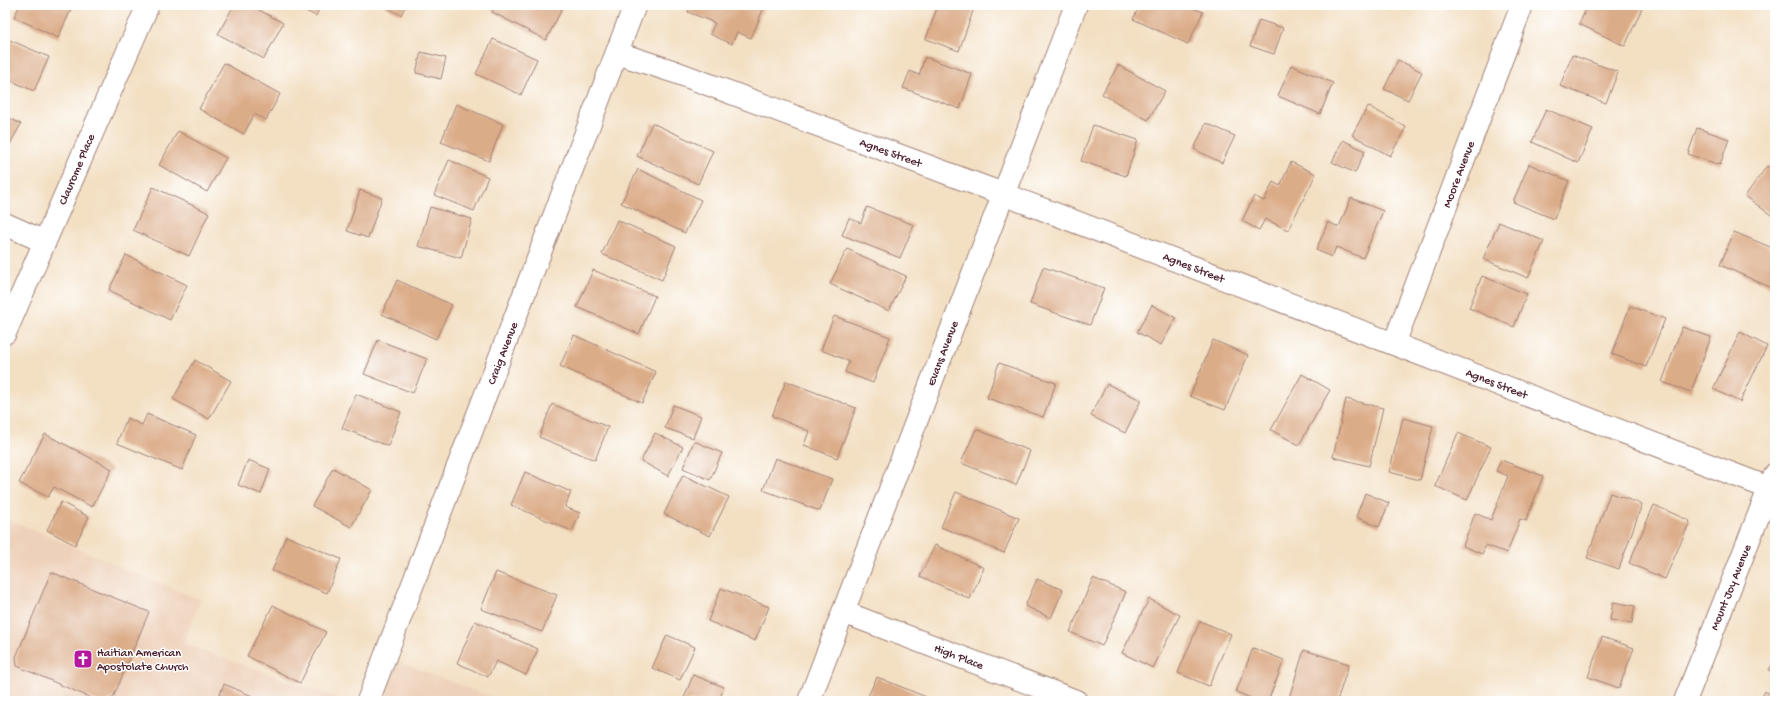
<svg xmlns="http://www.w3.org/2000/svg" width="1780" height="706" font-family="'Gochi Hand',sans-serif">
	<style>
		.built { fill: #eed1ba }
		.building { fill: #dbac88 }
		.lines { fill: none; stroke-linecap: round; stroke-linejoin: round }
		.street-casing { stroke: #9e7f76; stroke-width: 24 }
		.street { stroke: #fff; stroke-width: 22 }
		.labels { text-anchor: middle; stroke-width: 3; stroke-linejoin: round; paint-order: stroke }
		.street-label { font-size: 12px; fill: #4a1f2b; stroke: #fff }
		.poi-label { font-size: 12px; fill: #4a1f2b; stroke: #fff; text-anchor: start }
	</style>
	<rect width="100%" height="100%" fill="#fff"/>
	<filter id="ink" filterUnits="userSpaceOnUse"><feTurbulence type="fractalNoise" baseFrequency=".025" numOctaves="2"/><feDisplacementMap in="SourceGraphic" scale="8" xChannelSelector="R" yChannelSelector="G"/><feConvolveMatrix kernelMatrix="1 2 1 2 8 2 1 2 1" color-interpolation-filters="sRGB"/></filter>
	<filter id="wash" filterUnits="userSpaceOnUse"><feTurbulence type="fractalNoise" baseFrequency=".012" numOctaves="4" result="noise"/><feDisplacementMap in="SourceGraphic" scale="16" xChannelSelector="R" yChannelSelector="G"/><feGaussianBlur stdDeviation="0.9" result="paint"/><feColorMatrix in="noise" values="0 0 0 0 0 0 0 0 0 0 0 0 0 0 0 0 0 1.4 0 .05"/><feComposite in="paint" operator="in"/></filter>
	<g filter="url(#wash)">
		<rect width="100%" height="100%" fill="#f3dfc2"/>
		<path class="built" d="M5 518 200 600 184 644 347 701H5Z
			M386 657 502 701H369Z"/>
		<g id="blocks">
			<path class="building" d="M20 5H73L58 38 14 17Z
				M234 5H250L283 23 264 59 218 34Z
				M293 5H321L316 16Z
				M382 5H406L401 15Z
				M495 5H564L546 40 492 12Z
				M690 5H765L751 38 737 32 732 44 710 34 715 23 688 12Z
				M938 5H975L959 51 926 39Z
				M1140 5H1186L1203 12 1188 44 1133 19Z
				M1588 5H1640L1643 6 1625 46 1579 24Z
				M1259 20 1283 28 1274 54 1250 46Z
				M5 38 49 57 34 91 5 78Z
				M493 39 537 59 521 95 476 74Z
				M421 52 446 58 441 79 416 73Z
				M1572 55 1618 72 1606 103 1560 86Z
				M925 57 972 74 960 109 903 88 910 71 919 75Z
				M1398 60 1422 72 1408 100 1384 89Z
				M224 63 280 94 266 120 254 114 244 134 199 109Z
				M1118 65 1165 91 1148 120 1102 94Z
				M1291 65 1333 83 1320 114 1278 96Z
				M456 104 503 124 489 161 441 142Z
				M1368 106 1406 127 1390 156 1352 135Z
				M1546 109 1593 129 1578 163 1532 142Z
				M5 116 21 124 5 153Z
				M652 123 713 151 698 184 637 156Z
				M1206 123 1235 136 1222 163 1194 149Z
				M1093 125 1138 140 1126 176 1081 161Z
				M1697 128 1729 139 1720 165 1688 154Z
				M178 131 226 158 207 192 159 165Z
				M1343 140 1365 151 1355 173 1332 162Z
				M449 160 488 177 474 211 434 195Z
				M1291 162 1316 174 1288 230 1265 219 1259 230 1242 221 1254 196 1264 201 1273 182 1280 186Z
				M1529 164 1569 181 1554 219 1513 202Z
				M1767 166 1775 171V218L1745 196Z
				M638 169 701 200 685 233 621 203Z
				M153 187 209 213 189 256 133 230Z
				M360 190 382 198 368 238 347 231Z
				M1351 198 1383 211 1363 258 1336 247 1332 257 1316 250 1328 222 1339 227Z
				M430 207 472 219 461 258 418 246Z
				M867 207 914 225 900 258 842 235 849 218 861 223Z
				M617 220 676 246 662 280 602 254Z
				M1499 222 1544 241 1528 278 1483 259Z
				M1734 232 1775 249V281L1772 288 1720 265Z
				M847 249 906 276 889 311 830 284Z
				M126 255 187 285 170 320 109 290Z
				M1043 267 1104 288 1090 325 1030 304Z
				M593 270 655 296 639 334 577 307Z
				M1482 276 1527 294 1514 327 1469 308Z
				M397 280 452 305 436 339 382 314Z
				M1152 305 1176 318 1161 345 1137 332Z
				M1630 306 1665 319 1646 367 1612 354Z
				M834 316 890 337 873 383 845 372 849 361 821 350Z
				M1682 327 1711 337 1691 392 1662 382Z
				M1740 332 1767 346 1740 402 1713 389Z
				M574 335 656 372 642 403 560 366Z
				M378 340 427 359 413 393 364 374Z
				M1213 340 1248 355 1225 410 1190 396Z
				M195 360 231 381 209 419 173 399Z
				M999 363 1056 383 1043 417 987 398Z
				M1302 374 1330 390 1299 445 1271 430Z
				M786 381 856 408 837 458 804 445 809 431 772 416Z
				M1107 384 1141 400 1125 433 1091 416Z
				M356 394 401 412 388 446 342 428Z
				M1346 399 1383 408 1369 466 1333 457Z
				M552 404 608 427 595 460 539 437Z
				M673 405 701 416 693 438 665 428Z
				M147 414 196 435 182 470 117 443 127 418 142 425Z
				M1403 418 1433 426 1420 480 1389 472Z
				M976 429 1030 451 1016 485 961 463Z
				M655 433 683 447 668 476 641 461Z
				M1458 433 1491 447 1467 500 1435 486Z
				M45 434 112 469 92 507 54 487 48 497 19 483Z
				M694 441 722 453 710 480 683 468Z
				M775 458 832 479 820 511 763 490Z
				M248 460 270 469 261 494 238 485Z
				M1501 460 1543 476 1526 521 1520 519 1507 553 1486 545 1482 554 1463 546 1475 513 1491 520 1508 476 1496 471Z
				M333 468 372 490 351 527 312 506Z
				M525 472 571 492 565 507 580 513 572 531 511 505Z
				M683 475 729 497 710 536 664 514Z
				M956 492 1019 518 1004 553 941 527Z
				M1365 493 1389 503 1379 527 1356 517Z
				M1610 493 1642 504 1619 569 1587 558Z
				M61 502 89 517 75 545 47 530Z
				M1654 505 1690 521 1665 579 1629 563Z
				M286 536 341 559 327 593 272 571Z
				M935 545 984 568 970 599 920 576Z
				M51 572 149 612 113 698 107 701H98L17 666 16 657Z
				M496 572 557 595 542 632 481 609Z
				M1093 578 1126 592 1102 646 1070 632Z
				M1037 579 1063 590 1051 618 1025 606Z
				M721 588 769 607 755 641 708 621Z
				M1149 599 1180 615 1153 668 1122 653Z
				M1613 602 1635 606 1632 623 1610 620Z
				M273 605 326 632 300 683 247 656Z
				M475 621 538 649 526 675 496 661 488 677 457 663Z
				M1200 621 1231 634 1209 686 1178 673Z
				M667 635 695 647 680 680 652 668Z
				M1602 637 1634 648 1619 688 1588 677Z
				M1253 648 1284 660 1268 701H1258L1236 692Z
				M1304 650 1349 664 1337 701H1288Z
				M1775 659V673L1769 670Z
				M693 675 724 687 719 701H683Z
				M877 677 931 699 930 701H878L868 696Z
				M224 684 264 701H217Z
				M1764 691 1775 696V701H1759Z
				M1363 697 1375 701H1362Z"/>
		</g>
	</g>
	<g filter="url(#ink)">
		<use href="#blocks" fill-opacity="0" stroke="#9e7f76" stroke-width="1"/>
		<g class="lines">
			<g class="street-casing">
				<path id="street" d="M617 53 675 72 1003 194 1769 488
					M5 224 45 242
					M5 333 148 5
					M1394 344 1522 5
					M843 612 1076 701
					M368 701 635 5
					M809 701 1076 5
					M1685 701 1775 474"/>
			</g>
			<use href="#street" class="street"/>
		</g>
	</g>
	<defs>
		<g id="church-square" transform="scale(1)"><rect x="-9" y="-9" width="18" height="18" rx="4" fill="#b5179e" stroke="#fff"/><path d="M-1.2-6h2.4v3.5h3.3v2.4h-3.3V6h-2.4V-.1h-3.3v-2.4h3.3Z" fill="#fff"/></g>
	</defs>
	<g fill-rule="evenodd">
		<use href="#church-square" x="83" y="659"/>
	</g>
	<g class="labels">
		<g class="street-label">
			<text transform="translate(891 152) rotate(20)" y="4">Agnes Street</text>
			<text transform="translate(76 169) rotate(-67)" y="4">Claurome Place</text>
			<text transform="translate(1458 174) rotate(-69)" y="4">Moore Avenue</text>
			<text transform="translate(1194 267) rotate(21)" y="4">Agnes Street</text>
			<text transform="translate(502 353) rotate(-69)" y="4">Craig Avenue</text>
			<text transform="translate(942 353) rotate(-69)" y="4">Evans Avenue</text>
			<text transform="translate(1497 383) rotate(21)" y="4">Agnes Street</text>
			<text transform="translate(1730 587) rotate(-68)" y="4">Mount Joy Avenue</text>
			<text transform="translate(959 656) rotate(21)" y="4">High Place</text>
		</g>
		<g class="poi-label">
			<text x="97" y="656">Haitian American<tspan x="97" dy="14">Apostolate Church</tspan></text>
		</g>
	</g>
	<rect width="1780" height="706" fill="none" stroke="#fff" stroke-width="20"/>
</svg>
